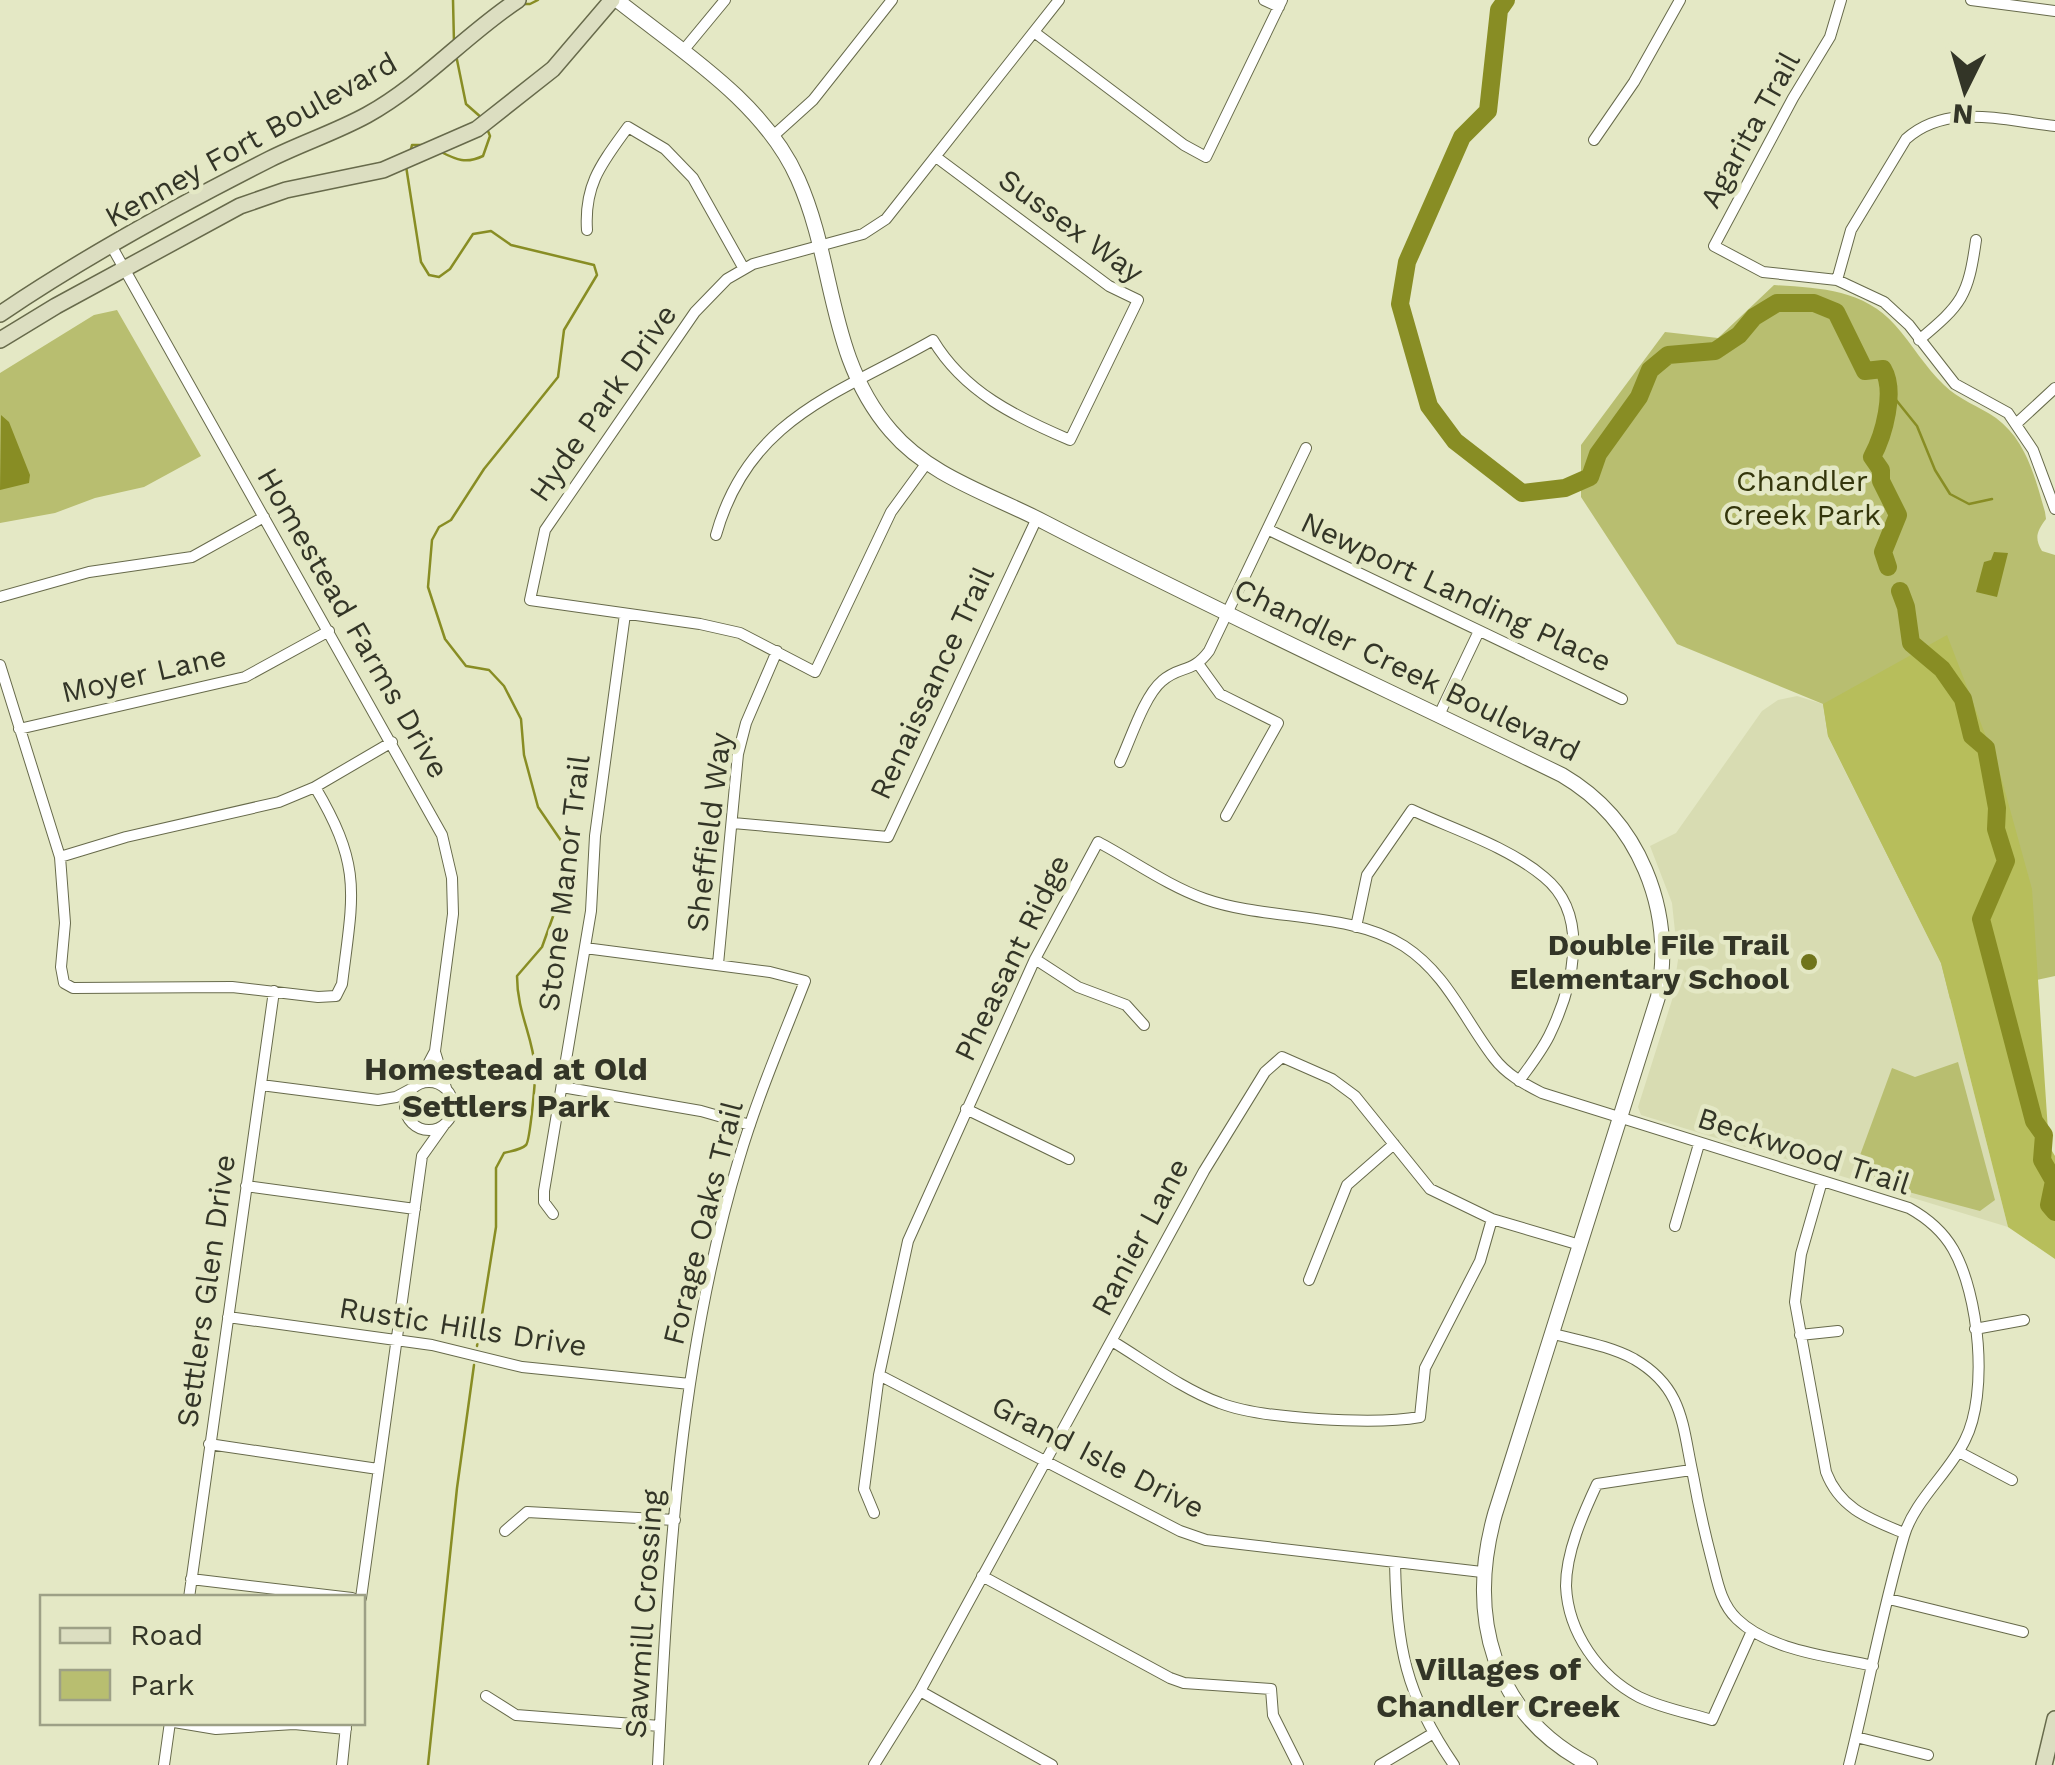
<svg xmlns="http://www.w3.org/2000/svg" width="2055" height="1765" font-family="'Work Sans',sans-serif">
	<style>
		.built { fill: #d8dcb2 }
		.green { fill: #b8be70 }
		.forest { fill: #b7be5b }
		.water { fill: #888d24 }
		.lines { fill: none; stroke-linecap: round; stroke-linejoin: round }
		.stream { stroke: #888d24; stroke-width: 2.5 }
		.river { stroke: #888d24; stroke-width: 18 }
		.minor-casing { stroke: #676a4b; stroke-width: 12 }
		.tertiary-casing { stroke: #676a4b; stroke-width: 16 }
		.secondary-casing { stroke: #676a4b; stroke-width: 18 }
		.minor { stroke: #fff; stroke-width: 10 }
		.tertiary { stroke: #fff; stroke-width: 14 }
		.secondary { stroke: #dcdec1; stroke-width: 15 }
		.poi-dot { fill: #6f741b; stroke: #e4e8c5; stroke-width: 4 }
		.labels { text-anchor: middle; stroke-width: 9; stroke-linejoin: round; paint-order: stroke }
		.street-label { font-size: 30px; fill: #333527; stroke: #e4e8c5 }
		.park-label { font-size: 30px; fill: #34360c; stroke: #e4e8c5 }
		.poi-label { font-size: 30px; font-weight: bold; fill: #333527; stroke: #e4e8c5; text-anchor: end }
		.neighbourhood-label { font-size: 32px; font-weight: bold; fill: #333527; stroke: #e4e8c5 }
	</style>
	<rect width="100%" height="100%" fill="#e4e8c5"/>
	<path class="built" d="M1797 696 1823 704 1828 736 1941 963 2008 1227 1641 1115 1638 1107 1672 1000 1678 960 1672 903 1650 846 1676 833 1762 711 1778 700Z"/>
	<path class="green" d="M1774 285C1819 288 1863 289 1895 325 1912 344 1925 367 1944 385 1959 400 1979 406 1996 418 2026 440 2035 477 2045 512L2046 519C2037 531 2034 538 2042 551L2055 555V976L1950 999 1941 963 1828 736 1823 704 1677 644 1581 497V445L1665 332 1718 338Z
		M117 310 201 456 144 487 95 498 55 513 0 523V373L94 315Z
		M1958 1062 1995 1200 1980 1211 1852 1177 1892 1068 1915 1077Z"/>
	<path class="forest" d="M1947 635 2000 773 2032 889 2049 1146 2055 1156V1259L2008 1227 1941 963 1828 736 1823 704Z"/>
	<path class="water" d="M1 415 9 422 30 475 29 483 0 490Z
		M1994 552 2008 553 1997 597 1976 592 1984 562 1991 560Z"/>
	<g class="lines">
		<path class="stream" d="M453 0 454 43
			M521 4H530L538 0
			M456 55 466 104 483 119
			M411 149 412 145H425
			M441 152C457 160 466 164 483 156L490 136 488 131
			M406 166 421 262 429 275 439 277 450 269 473 234 491 231 511 245 594 265 597 275 564 330 558 377 484 469 451 520 439 527 432 540 428 587 445 639 466 666 489 670 504 686 521 719 524 755 538 807 564 845 560 897 542 947 517 976C517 1012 533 1037 535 1068 536 1077 530 1141 526 1145 521 1150 511 1151 504 1153L496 1168V1227L477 1346
			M1888 390 1917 426 1935 470 1950 494 1969 504 1992 499
			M428 1765 457 1488 474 1365"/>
		<path class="river" d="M1506 0 1499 10 1488 111 1462 137 1407 262 1400 304 1429 406 1455 441 1522 493 1565 488 1590 477 1598 454 1639 397 1650 370 1668 355 1715 351 1739 335 1754 317 1777 303H1814L1836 312 1865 371 1883 369C1896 391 1884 435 1872 457L1881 470V481L1898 515 1883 552 1888 567
			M1900 591 1906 607 1911 643 1942 669 1963 699 1972 736 1986 748 1997 808 1996 829 2006 861 1981 919 2034 1121 2044 1135 2042 1160 2054 1181 2049 1205 2055 1212"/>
		<g class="minor-casing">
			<path id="minor" d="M1264 0 1279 7
				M1841 0 1830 37 1793 98 1714 246 1763 272 1837 280 1884 302 1909 325 1955 384 2008 413 2033 450 2055 509
				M1971 0 2055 11
				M1034 32 1184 145 1206 157 1282 0
				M682 52 725 0
				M772 137 813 100 892 0
				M1594 140 1634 82 1680 0
				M587 230C584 184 602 163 628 127L665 149 693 178 744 269
				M112 247 442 835 452 878 453 914 435 1051 417 1085
				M1837 280 1851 230 1906 139C1947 102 2005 121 2055 126
				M1919 340C1962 304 1968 297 1976 240
				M2016 424 2055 388
				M926 464 891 512 815 672 740 633 700 624 530 600 545 530 695 312 727 279 753 264 863 234 886 219 1059 0
				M1269 530 1622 699
				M716 535C749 417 839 394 933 340 964 392 1016 417 1070 440L1138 300 1109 286 936 157
				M0 597 89 572 192 557 264 517
				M0 665 60 857 65 923 61 967 64 983 73 988 232 987 318 997 336 996 342 984C353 894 363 868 315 787
				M1199 665 1220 694 1278 723 1226 816
				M1439 715 1479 631
				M19 729 245 677 329 631
				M1120 762C1130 741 1144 696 1162 681 1180 665 1192 674 1209 651L1306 448
				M733 823 888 837 1037 518
				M60 857 126 837 279 802 315 787 392 742
				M1356 927 1367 875 1412 810C1455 830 1507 846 1544 877 1592 916 1572 989 1549 1036 1541 1052 1529 1067 1519 1081
				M585 948 770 972 805 981C782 1040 757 1098 739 1159 680 1354 668 1562 658 1765
				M1035 959 1078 987 1126 1005 1144 1025
				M718 964 738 754 746 723 777 651
				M435 1052 446 1088
				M405 1106a24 24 0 1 1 48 0a24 24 0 1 1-48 0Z
				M261 1085 378 1100 396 1097 411 1089
				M562 1087 701 1111 750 1125
				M966 1109 1069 1159
				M1822 1181 1801 1254 1795 1302 1826 1472C1840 1509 1870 1519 1904 1533
				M246 1186 415 1209
				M553 1214 544 1202V1191L591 911 595 836 625 614
				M1675 1226 1699 1144
				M1309 1280 1347 1185 1394 1144
				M228 1317 432 1345 522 1367 690 1384
				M1975 1329 2024 1320
				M1554 1334C1580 1341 1610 1346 1634 1359 1684 1388 1682 1425 1693 1475 1698 1503 1704 1530 1711 1557 1717 1579 1720 1603 1737 1619 1770 1651 1830 1656 1873 1666
				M1800 1335 1838 1331
				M1112 1341C1145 1361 1184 1390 1220 1403 1260 1419 1376 1425 1420 1417L1425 1368 1480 1261 1492 1219
				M879 1375 1180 1531 1206 1540 1482 1572
				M209 1444 378 1469
				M1959 1452 2012 1480
				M1691 1470 1597 1484C1583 1514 1566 1552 1566 1586 1568 1633 1599 1676 1639 1697 1661 1708 1689 1713 1712 1720L1752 1631
				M874 1513 864 1489 879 1375 908 1241 1035 959 1098 842C1132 860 1168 886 1205 899 1267 921 1349 911 1404 946 1447 974 1464 1019 1494 1058 1506 1074 1524 1084 1542 1093L1909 1208C1927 1218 1942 1230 1953 1249 1979 1294 1989 1393 1965 1440 1949 1473 1914 1501 1904 1536 1882 1611 1868 1689 1849 1765
				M505 1531 527 1512 675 1520
				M1395 1563C1397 1647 1405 1694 1454 1765
				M982 1576 1170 1678 1184 1683 1271 1689 1273 1715 1298 1765
				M191 1579 352 1598
				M189 1598 274 991
				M361 1598 422 1156 444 1125
				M1889 1599 2023 1632
				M920 1691 1052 1765
				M486 1696 516 1715 660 1726
				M174 1722 216 1729 294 1724 346 1729
				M1856 1737 1928 1755
				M164 1765 170 1722
				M342 1765 346 1726
				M874 1765 920 1691 1204 1171 1265 1072 1282 1057 1332 1079 1355 1096 1430 1189 1492 1219 1580 1245
				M1380 1765 1432 1734"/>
		</g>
		<g class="tertiary-casing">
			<path id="tertiary" d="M617 0C681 51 764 102 798 179 836 264 827 357 891 431 930 477 993 495 1046 523 1216 611 1390 691 1562 775 1639 820 1675 909 1658 997L1495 1514C1467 1615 1491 1714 1590 1765"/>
		</g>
		<g class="secondary-casing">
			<path id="secondary" d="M0 314C84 257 179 205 270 159 302 143 336 132 367 115 423 84 465 35 518 0
				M0 340 56 306 240 206 286 190 383 170 477 129 553 69 612 0
				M2044 1765 2055 1719"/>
		</g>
		<use href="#minor" class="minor"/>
		<use href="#tertiary" class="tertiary"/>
		<use href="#secondary" class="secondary"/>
	</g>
	<circle class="poi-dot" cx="1809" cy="962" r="10"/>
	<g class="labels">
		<g class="street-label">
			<text transform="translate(1750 130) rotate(-61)" y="10">Agarita Trail</text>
			<text transform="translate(251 140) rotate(-29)" y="10">Kenney Fort Boulevard</text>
			<text transform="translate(1071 226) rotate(36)" y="10">Sussex Way</text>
			<text transform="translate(603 403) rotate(-55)" y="10">Hyde Park Drive</text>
			<text transform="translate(1456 592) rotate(25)" y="10">Newport Landing Place</text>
			<text transform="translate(353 623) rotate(60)" y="10">Homestead Farms Drive</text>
			<text transform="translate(1407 670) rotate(26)" y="10">Chandler Creek Boulevard</text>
			<text transform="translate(144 674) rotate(-13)" y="10">Moyer Lane</text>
			<text transform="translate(932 683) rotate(-65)" y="10">Renaissance Trail</text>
			<text transform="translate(709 832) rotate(-83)" y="10">Sheffield Way</text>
			<text transform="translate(564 883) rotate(-83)" y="10">Stone Manor Trail</text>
			<text transform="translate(1012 958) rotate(-64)" y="10">Pheasant Ridge</text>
			<text transform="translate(1804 1151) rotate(18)" y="10">Beckwood Trail</text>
			<text transform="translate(703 1223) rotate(-76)" y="10">Forage Oaks Trail</text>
			<text transform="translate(1140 1237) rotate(-62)" y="10">Ranier Lane</text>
			<text transform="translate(206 1291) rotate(-82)" y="10">Settlers Glen Drive</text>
			<text transform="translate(463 1327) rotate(9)" y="10">Rustic Hills Drive</text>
			<text transform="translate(1098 1457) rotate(27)" y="10">Grand Isle Drive</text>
			<text transform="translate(644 1614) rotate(-86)" y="10">Sawmill Crossing</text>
		</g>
		<g class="park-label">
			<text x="1802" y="491">Chandler<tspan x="1802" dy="34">Creek Park</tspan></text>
		</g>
		<g class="poi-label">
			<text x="1789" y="955">Double File Trail<tspan x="1789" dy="34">Elementary School</tspan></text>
		</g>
		<g class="neighbourhood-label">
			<text x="506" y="1080">Homestead at Old<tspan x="506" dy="37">Settlers Park</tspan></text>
			<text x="1498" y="1680">Villages of<tspan x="1498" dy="37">Chandler Creek</tspan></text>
		</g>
	</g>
	<rect x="40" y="1595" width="325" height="130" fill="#e4e8c5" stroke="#9da086" stroke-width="2.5"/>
	<rect x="60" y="1628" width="50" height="15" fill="#dcdec1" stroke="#9da086" stroke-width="2.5"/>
	<text x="130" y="1645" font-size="30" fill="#333527">Road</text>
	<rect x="60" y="1670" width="50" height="30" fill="#b8be70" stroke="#9da086" stroke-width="2.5"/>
	<text x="130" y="1695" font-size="30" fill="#333527">Park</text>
	<g transform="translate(1965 90) rotate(185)" stroke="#e4e8c5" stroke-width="8" paint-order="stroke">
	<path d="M0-8L18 38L0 25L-18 38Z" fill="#333527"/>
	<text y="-15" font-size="28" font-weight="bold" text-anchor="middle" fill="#333527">N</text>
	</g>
</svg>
